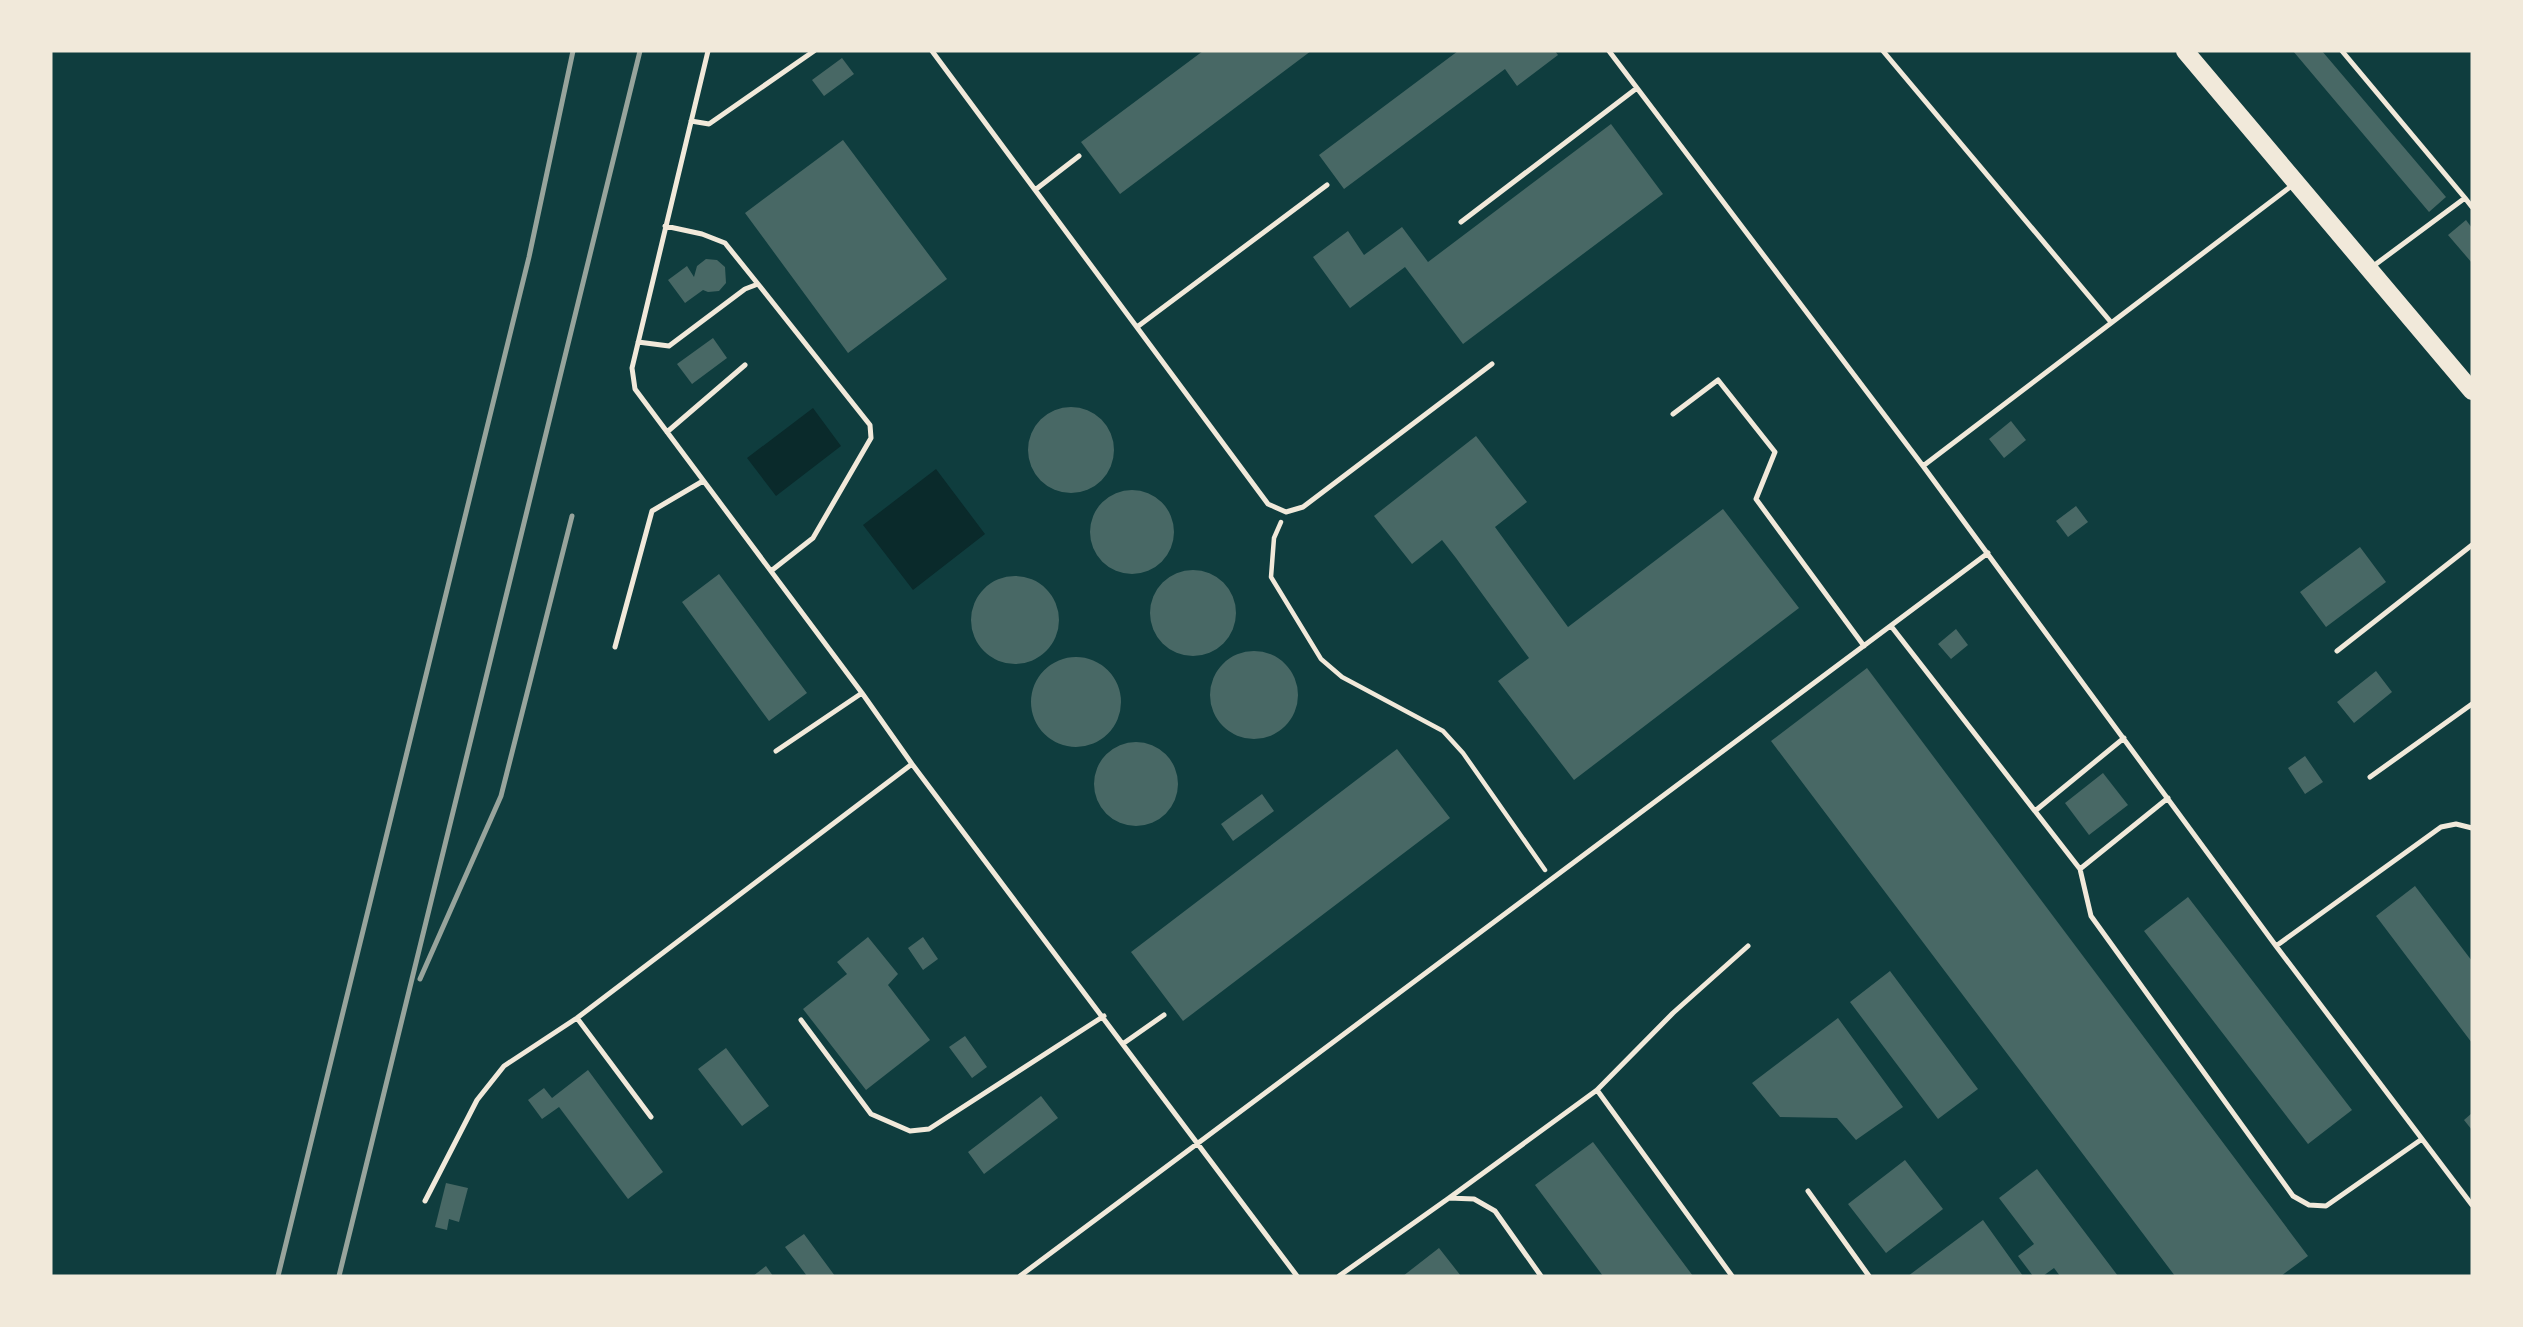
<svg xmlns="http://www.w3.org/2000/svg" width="2523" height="1327" font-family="'Alegreya Sans',sans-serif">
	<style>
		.water { fill: #0a2a2b }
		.building { fill: #486865 }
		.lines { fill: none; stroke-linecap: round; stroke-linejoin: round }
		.path { stroke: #f1e9da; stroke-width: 4.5 }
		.service { stroke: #f1e9da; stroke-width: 5 }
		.primary { stroke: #f1e9da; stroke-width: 18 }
		.rail { stroke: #97a49c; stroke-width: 5 }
	</style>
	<rect width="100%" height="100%" fill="#0f3d3e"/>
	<path class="water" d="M813 408 841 446 776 496 747 458Z
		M936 469 985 534 913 590 863 525Z"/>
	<path class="building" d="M1203 51H1311L1120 194 1081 142Z
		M1458 51H1555L1558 55 1517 86 1505 69 1344 189 1319 155Z
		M2293 51H2322L2446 197 2429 212Z
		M842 58 854 74 824 96 812 80Z
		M1611 124 1663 194 1463 344 1405 267 1350 308 1313 257 1348 231 1364 255 1402 227 1428 262Z
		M843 140 947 279 848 353 745 213Z
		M2466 220 2472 228V263L2448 235Z
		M706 259 717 260 725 267 726 283 719 291 708 292 703 290 685 303 668 280 687 266 694 277 697 266Z
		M713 338 727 358 692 384 677 364Z
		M1028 450a43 43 0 1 1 86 0a43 43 0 1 1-86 0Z
		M2011 421 2026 440 2004 458 1989 439Z
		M1476 436 1527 502 1495 527 1568 627 1723 509 1799 608 1574 780 1498 681 1529 658 1456 558 1442 540 1412 564 1374 516Z
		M1090 532a42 42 0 1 1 84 0a42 42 0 1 1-84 0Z
		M2076 506 2088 522 2068 537 2056 521Z
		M2360 547 2386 582 2326 627 2300 592Z
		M1150 613a43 43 0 1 1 86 0a43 43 0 1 1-86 0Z
		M719 574 807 693 769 721 682 602Z
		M971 620a44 44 0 1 1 88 0a44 44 0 1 1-88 0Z
		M1956 629 1968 645 1951 659 1938 644Z
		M1210 695a44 44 0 1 1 88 0a44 44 0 1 1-88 0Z
		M1031 702a45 45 0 1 1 90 0a45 45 0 1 1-90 0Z
		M1867 668 2308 1256 2281 1276H2175L1771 741Z
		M2376 671 2392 692 2354 723 2337 702Z
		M1094 784a42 42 0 1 1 84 0a42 42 0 1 1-84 0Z
		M1397 749 1450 818 1183 1021 1131 952Z
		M2305 756 2323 782 2305 794 2288 768Z
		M2103 773 2128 805 2089 835 2065 803Z
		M1262 794 1274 811 1233 841 1221 824Z
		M2415 886 2472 961V1043L2376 916Z
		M2188 897 2352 1110 2308 1144 2144 931Z
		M868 937 898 974 888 985 930 1040 866 1090 803 1009 847 974 837 962Z
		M923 937 938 959 923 970 908 948Z
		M1890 971 1978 1089 1938 1119 1850 1002Z
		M1838 1018 1903 1107 1856 1140 1837 1118 1780 1117 1752 1083Z
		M965 1036 987 1067 972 1078 949 1047Z
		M726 1048 769 1106 742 1126 698 1069Z
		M588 1070 663 1172 628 1199 559 1107 542 1119 528 1100 544 1088 552 1098Z
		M1041 1096 1058 1118 984 1174 968 1152Z
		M2472 1113V1130L2464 1120Z
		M1593 1142 1693 1276H1603L1535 1185Z
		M1905 1160 1943 1209 1886 1253 1848 1204Z
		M2037 1169 2118 1276H2060L2054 1268 2043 1276H2033L2018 1256 2034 1244 1999 1198Z
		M446 1183 468 1188 459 1222 449 1219 447 1230 435 1227Z
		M1983 1220 2023 1276H1908Z
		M804 1234 835 1276H807L785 1247Z
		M1439 1248 1461 1276H1403Z
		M766 1266 773 1276H753Z"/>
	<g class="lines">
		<path class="path" d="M1281 522 1274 538 1271 577 1321 659 1342 677 1443 731 1463 753 1545 870"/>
		<path class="service" d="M708 51 632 368 635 389 862 693 912 764 1297 1276
			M932 51 1268 504 1286 512 1303 507 1492 364
			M1609 51 1923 466 2276 946 2472 1205
			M1883 51 2110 321
			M2342 51 2465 198 2372 267
			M691 121 709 124 814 51
			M1035 190 1079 156
			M2465 198 2472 207
			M1461 222 1637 88
			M665 226 702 234 725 243 758 284
			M1137 327 1327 185
			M638 342 669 346 745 289 758 284 870 425 871 438 813 538 771 571
			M1673 414 1718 380 1775 452 1756 499 1864 646
			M667 432 745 365
			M1923 466 2294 184
			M1891 626 2080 869 2091 916 2293 1196 2309 1205 2326 1206 2422 1139
			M615 647 652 511 703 481
			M2337 651 2472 545
			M776 751 862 693
			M2370 777 2472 704
			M2035 811 2124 738
			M2080 869 2168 798
			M2276 946 2441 827 2456 824 2472 828
			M577 1018 651 1117
			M801 1020 871 1114 910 1131 929 1129 1104 1016
			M1124 1043 1164 1015
			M1597 1090 1732 1276
			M1808 1191 1869 1276
			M1449 1198 1597 1090 1673 1013 1748 946
			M425 1201 477 1100 504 1066 577 1018 912 764
			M1020 1276 1988 553
			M1339 1276 1449 1198 1474 1199 1495 1211 1541 1276"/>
		<path class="primary" d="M2185 51 2472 391"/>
		<path class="rail" d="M420 979 501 796 572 516
			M278 1276 529 257 573 51
			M339 1276 640 51"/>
	</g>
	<rect width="2523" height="1327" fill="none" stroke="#f1e9da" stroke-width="105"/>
</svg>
